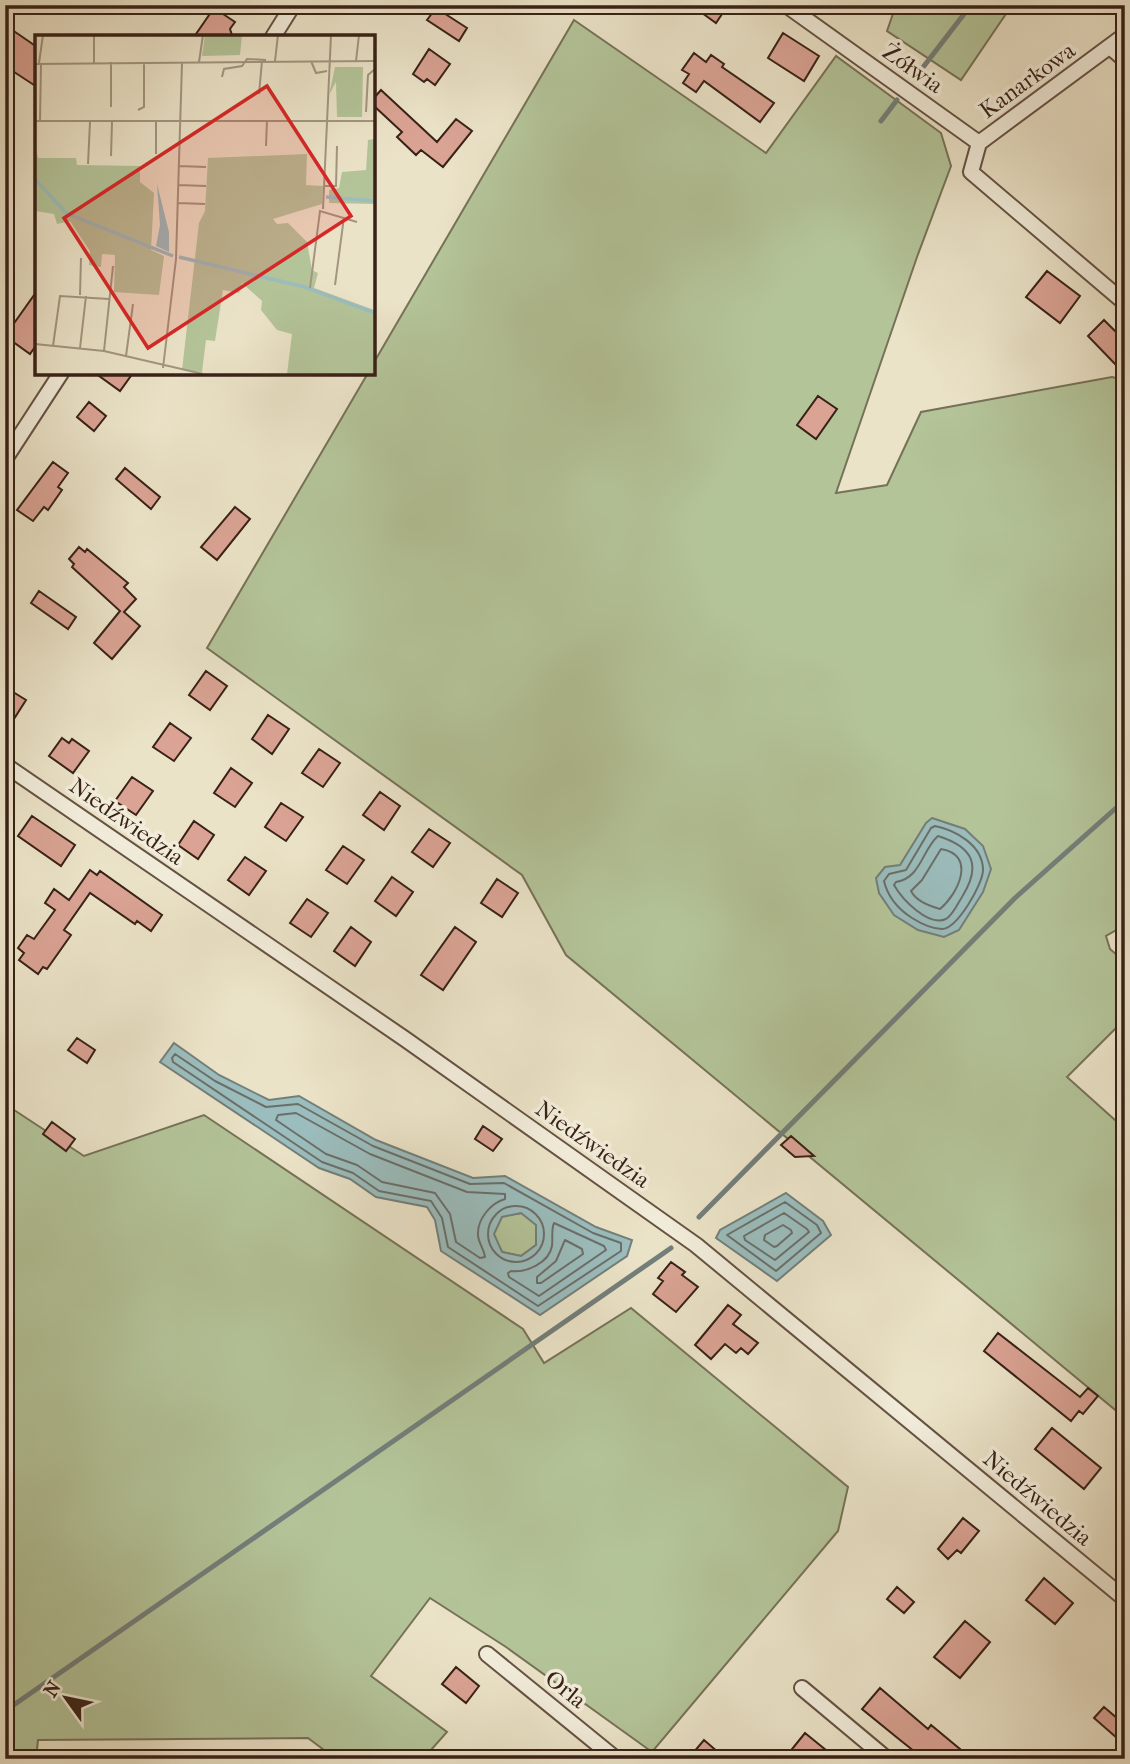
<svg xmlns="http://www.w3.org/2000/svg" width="1130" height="1764" font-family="'IM FELL French Canon',serif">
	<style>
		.green { fill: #b4c499; stroke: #767258; stroke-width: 2 }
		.water { fill: #9bbdbd; stroke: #737f7b; stroke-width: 2; fill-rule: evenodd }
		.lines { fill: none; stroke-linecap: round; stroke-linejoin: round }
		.shore { stroke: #6a6f6a; stroke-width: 2 }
		.stream { stroke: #737f7b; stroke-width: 5 }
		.building { fill: #daa394; stroke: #382117; stroke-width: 2 }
		.minor-casing { stroke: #655243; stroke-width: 18 }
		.minor { stroke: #f2eddb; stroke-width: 14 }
		.labels { text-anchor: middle; stroke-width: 7; stroke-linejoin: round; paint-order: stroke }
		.street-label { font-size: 23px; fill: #382117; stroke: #f2eddb }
		.inset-river { fill: none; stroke: #9bbdbd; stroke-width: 3.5 }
		.inset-road { fill: none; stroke: #a39581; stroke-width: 2 }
		.view { fill: #d62828; fill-opacity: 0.15; stroke: #d62828; stroke-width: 3.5 }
		.inset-edge { fill: none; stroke: #382117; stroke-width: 3.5 }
	</style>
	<rect width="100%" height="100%" fill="#ebe3c8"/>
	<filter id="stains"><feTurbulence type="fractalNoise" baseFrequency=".00286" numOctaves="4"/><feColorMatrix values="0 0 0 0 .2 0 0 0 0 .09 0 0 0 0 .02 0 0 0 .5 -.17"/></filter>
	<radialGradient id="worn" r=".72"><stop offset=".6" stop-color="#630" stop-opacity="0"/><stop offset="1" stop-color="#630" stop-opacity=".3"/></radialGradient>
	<path class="green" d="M896 5H1012L961 80 887 31Z
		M574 20 766 153 836 56 941 133 951 166 917 257 836 493 887 485 921 412 1112 377 1125 380V925L1106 936 1110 949 1125 962V1019L1067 1077 1125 1129V1418L566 955 522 875 207 648 368 373H373V364Z
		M5 1104 84 1156 204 1115 523 1329 544 1363 631 1308 848 1487 838 1531 652 1752 506 1647 430 1598 371 1676 447 1732 423 1759H336L308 1738 38 1740 36 1759H5Z
		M522 1213 537 1225 536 1245 521 1256 502 1252 493 1234 502 1216Z"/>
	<path class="water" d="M932 818 965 829 983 846 991 869 983 892 959 930 944 937 918 930 894 915 879 893 876 878 885 867 900 865 926 823Z
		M174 1043 219 1075 269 1100 299 1096 376 1140 473 1178 505 1176 596 1227 632 1240 627 1256 540 1315 441 1251 435 1220 427 1207 376 1197 350 1179 319 1168 160 1062ZM521 1213 536 1225V1245L521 1256 502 1252 494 1234 502 1217Z
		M786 1193 823 1221 831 1235 777 1281 716 1238 720 1230Z"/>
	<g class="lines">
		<path class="shore" d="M935 826C955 830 983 845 983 870 983 884 957 929 942 929 932 929 920 923 912 918 898 909 888 898 884 881L889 874 906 870 931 828Z
			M938 836C973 847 982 865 962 897 958 903 953 915 946 919 928 927 902 899 894 885L896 882C921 878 922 850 938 836Z
			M941 849C977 855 958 894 940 909 929 906 916 901 911 891L922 880Z
			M175 1054 215 1081 266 1107 298 1104 373 1146 470 1184 504 1183 593 1233 621 1243V1251L538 1306 448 1247 442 1218 431 1201 379 1191 353 1173 322 1162 173 1062 172 1058Z
			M296 1113 370 1154 467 1192 505 1194V1199C491 1203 477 1219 478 1235 478 1242 484 1249 485 1257L480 1258 456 1242 450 1214 435 1193 382 1182 357 1165 326 1154 276 1120 278 1115Z
			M785 1202 817 1225 821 1233 776 1271 727 1235Z
			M488 1234a28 28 0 1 1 56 0a28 28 0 1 1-56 0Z
			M784 1213 807 1229 809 1232 775 1260 745 1240 744 1236Z
			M554 1223 604 1246 606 1250 539 1296 509 1277 508 1273 511 1271C526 1273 549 1263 552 1246 553 1238 551 1230 554 1223Z
			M783 1225 791 1230 792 1233 777 1246 774 1247 764 1240 765 1235Z
			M565 1240 582 1249 583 1254 541 1283H537V1277L556 1261Z"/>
		<path class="stream" d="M914 79 971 5
			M881 121 897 100
			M699 1217 1015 898 1125 800
			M5 1711 671 1248"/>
	</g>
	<path class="building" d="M691 5H728L716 23Z
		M214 8 235 22 230 29 232 35 194 37Z
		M436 8 467 28 459 41 427 20Z
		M5 25 37 47V87L5 66Z
		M783 33 819 56 804 81 768 58Z
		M429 49 450 64 435 85 427 79 424 82 413 74Z
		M694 53 706 62 711 55 724 64 722 67 774 103 760 122 704 81 696 92 683 83 689 74 682 70Z
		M381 90 437 142 456 119 472 131 443 167 421 150 416 155 397 137 402 132 373 105V99Z
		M1047 271 1080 296 1060 323 1026 297Z
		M37 291V344L30 354 5 336Z
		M1104 320 1125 341V358L1117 366 1088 336Z
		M95 373H133L120 391Z
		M818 396 837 409 816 439 797 425Z
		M89 402 106 416 94 431 77 417Z
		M53 462 68 473 58 487 62 490 48 510 44 507 33 521 17 510Z
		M125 468 160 497 151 509 116 479Z
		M235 507 250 519 217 560 201 547Z
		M79 547 85 552 87 549 128 583 124 587 136 599 124 612 140 626 112 659 94 643 120 611 72 567 74 564 69 559Z
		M39 591 76 617 68 629 31 603Z
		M206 671 227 686 210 710 189 695Z
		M5 687 26 700 5 733Z
		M268 715 289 729 272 754 252 739Z
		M170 723 191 738 174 761 153 747Z
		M62 738 69 743 72 739 89 751 73 773 49 756Z
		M319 749 340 763 323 787 302 773Z
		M231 768 252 783 235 807 214 793Z
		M132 777 153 791 136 815 115 801Z
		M380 792 400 806 384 830 363 815Z
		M281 803 303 817 286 841 265 827Z
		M32 816 75 845 61 866 18 836Z
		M194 821 214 835 198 859 178 845Z
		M429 829 450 843 433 867 412 852Z
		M343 846 364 860 347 884 326 870Z
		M245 857 266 871 249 895 228 880Z
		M90 870 97 875 100 871 162 915 151 931 137 921 135 924 90 893 64 930 71 935 47 969 43 967 38 974 19 960 24 953 18 948 27 935 34 939 55 910 45 903 54 889 69 900Z
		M392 877 413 892 396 916 375 901Z
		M497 879 518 893 502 917 481 903Z
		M307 899 328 913 311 937 290 923Z
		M351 927 371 942 355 966 334 951Z
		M455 927 476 942 443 990 421 975Z
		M77 1038 95 1050 87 1063 68 1050Z
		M52 1122 75 1139 66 1151 43 1134Z
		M483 1126 502 1139 493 1151 475 1139Z
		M791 1136 814 1156 795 1157 781 1145Z
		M671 1262 685 1272 682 1275 698 1287 676 1312 653 1294 663 1281 658 1278Z
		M728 1305 741 1315 733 1324 758 1343 748 1354 741 1348 736 1353 725 1344 711 1359 695 1345Z
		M998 1333 1080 1397 1088 1388 1098 1396 1083 1414 1079 1411 1071 1421 984 1351Z
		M1052 1428 1101 1468 1084 1489 1035 1449Z
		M963 1518 979 1531 961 1553 957 1550 948 1559 938 1549Z
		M1044 1578 1073 1603 1055 1624 1026 1600Z
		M897 1587 914 1602 904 1613 887 1599Z
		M965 1621 990 1642 960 1678 934 1657Z
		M456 1667 479 1686 466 1703 442 1684Z
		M880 1688 928 1729 931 1725 972 1759H924L900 1740 862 1709Z
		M1104 1707 1125 1725V1745L1094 1718Z
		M805 1733 837 1759H784Z
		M704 1740 726 1759H688Z"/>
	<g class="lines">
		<g class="minor-casing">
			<path id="minor" d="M786 5 979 143
				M1125 35 979 143 971 172 1125 303
				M273 37 293 5
				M1110 47 1125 60
				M5 459 61 373
				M5 765 405 1039 696 1245 1125 1599
				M487 1654 616 1759
				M802 1688 887 1759"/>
		</g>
		<use href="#minor" class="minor"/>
	</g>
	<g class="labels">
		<g class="street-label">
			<text transform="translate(913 68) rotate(35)" y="8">Żółwia</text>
			<text transform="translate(1027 80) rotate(-36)" y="8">Kanarkowa</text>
			<text transform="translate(127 821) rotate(35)" y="8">Niedźwiedzia</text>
			<text transform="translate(593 1144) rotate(35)" y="8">Niedźwiedzia</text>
			<text transform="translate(1038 1498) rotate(40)" y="8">Niedźwiedzia</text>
			<text transform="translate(566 1689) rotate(39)" y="8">Orla</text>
		</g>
	</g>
	<g transform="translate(35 35)">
		<rect width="340" height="340" fill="#ebe3c8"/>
		<path d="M170 0H207L205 20 167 21ZM300 32H328L327 82H302L301 47 294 60ZM339 104V169L294 168V155L304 153 307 137 331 135 333 105ZM0 110 3 123H41L42 130 105 131V147L119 158 116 215 129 221 124 260 79 257 80 220 67 219 66 232 54 230 55 216 35 186 22 189 19 179 0 176ZM272 119 271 150 288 151 287 169 238 184 242 189 253 188 272 207 277 235 283 238 279 253 339 275V339H252L257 299 242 295 226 275 227 266 207 248 204 258 188 255 180 306 171 305 167 337 147 335 164 188 170 176 173 123Z" fill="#b4c499"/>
		<path d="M122 149 134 197V217L121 211 125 190Z" fill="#9bbdbd"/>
		<path class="inset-river" d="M0 144 31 178 138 221M291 162 340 166M144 222 270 252 340 278"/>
		<path class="inset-road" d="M240 26 243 0M276 26 281 38 292 36M321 26 324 0M164 27 168 0M4 28 8 0M59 28V0M0 29 340 26M187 42 189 34 207 31 212 24 231 25M224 59 227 26M76 72V27M103 75 109 72V27M331 77 333 40 340 34M0 86H340M5 86 6 28M231 111 232 85M121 119V86M76 121 77 87M53 129 55 87M144 131 171 132M143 150 171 151M289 151H301L302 111M143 168 170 169M288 174 296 0M300 250 309 182M275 253 285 176 322 187M45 260 46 223M0 309 69 316 168 339M18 311 25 261 74 264M45 313 51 261M69 316 78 231M91 321 98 269M128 333 141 224 147 28"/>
		<path class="view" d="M232 51 316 181 113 313 29 183Z"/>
		<rect width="340" height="340" class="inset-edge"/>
	</g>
	<rect width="1130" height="1764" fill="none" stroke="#ebe3c8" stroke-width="28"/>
	<rect x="7" y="7" width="1116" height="1750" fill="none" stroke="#382117" stroke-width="3.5"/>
	<rect x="14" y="14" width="1102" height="1736" fill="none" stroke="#382117" stroke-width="2"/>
	<g transform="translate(66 1698) rotate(303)" stroke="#f2eddb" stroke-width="5" paint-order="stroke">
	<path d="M0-5L12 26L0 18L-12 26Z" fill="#382117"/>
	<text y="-10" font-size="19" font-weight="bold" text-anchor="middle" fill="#382117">N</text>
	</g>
	<rect width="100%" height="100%" filter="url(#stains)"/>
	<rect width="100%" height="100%" fill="url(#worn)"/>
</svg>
